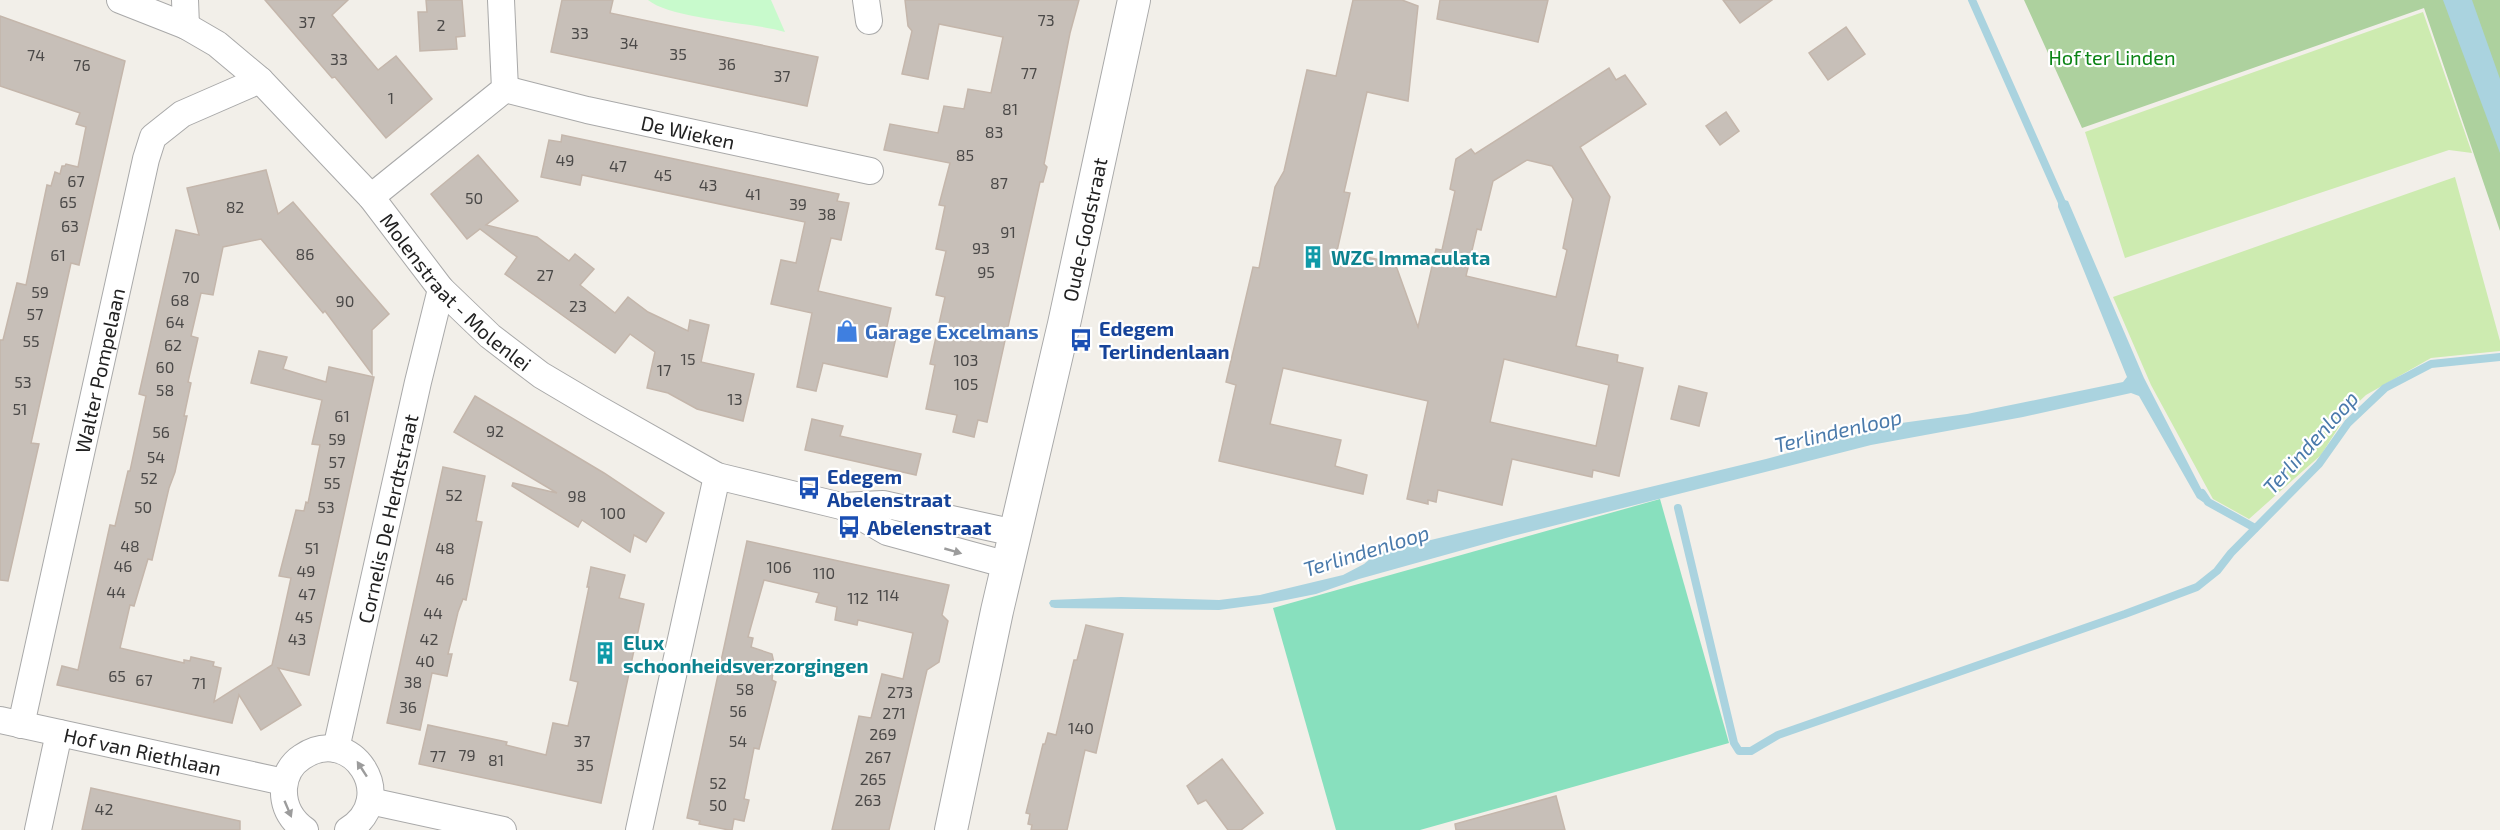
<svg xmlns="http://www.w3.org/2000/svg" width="2500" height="830" font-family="'Exo 2',sans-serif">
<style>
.grass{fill:#cdebb0}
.forest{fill:#add19e}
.park{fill:#c8facc}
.pitch{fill:#88e0be}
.water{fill:#aad3df}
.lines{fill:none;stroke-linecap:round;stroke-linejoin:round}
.stream{stroke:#aad3df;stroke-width:8}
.building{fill:#c7bfb8;stroke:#c4b6ab;stroke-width:1.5;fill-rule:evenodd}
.minor-casing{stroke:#a9a9a9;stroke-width:28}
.tertiary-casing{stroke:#a9a9a9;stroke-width:34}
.minor{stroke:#fff;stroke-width:26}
.tertiary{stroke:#fff;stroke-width:32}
.oneway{fill:#9c9c9c}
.labels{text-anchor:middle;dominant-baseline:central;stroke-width:4.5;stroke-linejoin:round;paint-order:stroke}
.number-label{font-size:16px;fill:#4b4948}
.park-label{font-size:20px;fill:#0c8416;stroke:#fff}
.street-label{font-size:20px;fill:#222;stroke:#fff}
.culture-label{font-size:20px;font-weight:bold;fill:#0d838f;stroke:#fff;text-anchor:start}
.transit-label{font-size:20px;font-weight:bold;fill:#164399;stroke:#fff;text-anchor:start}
.shop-label{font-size:20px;font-weight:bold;fill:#366cbe;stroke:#fff;text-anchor:start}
.water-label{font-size:21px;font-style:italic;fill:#4a7aab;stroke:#fff}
</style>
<rect width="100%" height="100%" fill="#f2efe9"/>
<g class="grass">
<path d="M 2423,12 L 2472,153 L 2449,150 L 2125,258 L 2085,132 Z"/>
<path d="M 2455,177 L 2500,341 L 2500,351 L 2431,358 L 2366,395 L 2349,411 L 2321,455 L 2249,519 L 2213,499 L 2151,385 L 2113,297 Z"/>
</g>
<path class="forest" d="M 2024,0 L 2500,0 L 2500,231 L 2424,8 L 2082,128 Z"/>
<path class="park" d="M 648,0 L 771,0 L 785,32 C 751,22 671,19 648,0 Z"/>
<path class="pitch" d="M 1660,499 L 1729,743 L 1420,830 L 1336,830 L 1273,608 Z"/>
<g class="water">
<path d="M 2443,0 L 2472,0 L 2500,79 L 2500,153 Z"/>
<path d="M 2061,199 L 2068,201 L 2144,378 L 2208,502 L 2203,502 L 2197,498 L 2139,396 L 2131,393 L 2023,417 L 1871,445 L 1513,536 L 1359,579 L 1316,594 L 1271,603 L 1219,610 L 1055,608 L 1051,607 L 1049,603 L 1051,600 L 1121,597 L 1219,600 L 1260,595 L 1343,575 L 1364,564 L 1377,553 L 1766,459 L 1894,424 L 1967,414 L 2123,382 L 2127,377 L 2058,207 L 2058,202 Z"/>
</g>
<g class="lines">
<g class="stream">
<path d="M 1972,0 L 2064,207"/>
<path d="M 2202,493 L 2208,502 L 2255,528"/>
<path d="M 1678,508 L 1734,743 L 1739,751 L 1751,751 L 1778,735 L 2125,614 L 2197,587 L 2217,571 L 2231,553 L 2319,464 L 2348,423 L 2385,388 L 2431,364 L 2500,357"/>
</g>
</g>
<g class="building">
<path d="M 265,0 L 348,0 L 332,15 L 378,70 L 396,56 L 432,99 L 386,138 L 335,77 L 332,78 Z"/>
<path d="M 426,0 L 462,0 L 465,36 L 456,37 L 457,49 L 420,51 L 418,12 L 427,12 Z"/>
<path d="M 562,0 L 613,0 L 610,13 L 818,57 L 807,106 L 551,52 Z"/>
<path d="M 905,0 L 1079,0 L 1070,33 L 1044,164 L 1047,167 L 1043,182 L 1040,182 L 987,422 L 978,420 L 974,437 L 953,432 L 957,415 L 926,409 L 935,365 L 930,364 L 945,297 L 936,295 L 946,251 L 936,249 L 945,206 L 939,205 L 950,163 L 884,150 L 890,124 L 938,133 L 944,106 L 964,109 L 968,89 L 991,93 L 1003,37 L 939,24 L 928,79 L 902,74 L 912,31 L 908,26 Z"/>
<path d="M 1353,0 L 1402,0 L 1418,6 L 1408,101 L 1367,92 L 1344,192 L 1350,193 L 1337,251 L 1395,263 L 1418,327 L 1436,249 L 1442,250 L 1455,191 L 1450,189 L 1456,159 L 1471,149 L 1475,154 L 1609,68 L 1616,80 L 1625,75 L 1646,104 L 1580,147 L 1610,197 L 1576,346 L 1618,355 L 1617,362 L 1643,368 L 1619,476 L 1593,470 L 1592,477 L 1512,459 L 1502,505 L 1438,490 L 1436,502 L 1428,500 L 1428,504 L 1407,499 L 1428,401 L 1283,368 L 1270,424 L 1341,440 L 1335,466 L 1367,475 L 1363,494 L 1219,461 L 1236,385 L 1226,382 L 1253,267 L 1259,268 L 1275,187 L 1284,171 L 1307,70 L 1336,76 ZM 1527,160 L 1552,166 L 1573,199 L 1563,248 L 1567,250 L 1556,297 L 1466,276 L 1477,229 L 1481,230 L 1493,181 ZM 1504,359 L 1609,385 L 1596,446 L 1490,422 Z"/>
<path d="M 1440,0 L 1548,0 L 1538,42 L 1437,19 Z"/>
<path d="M 1723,0 L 1772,0 L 1740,23 Z"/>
<path d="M 0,16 L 125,61 L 79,265 L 71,263 L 31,443 L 39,444 L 8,581 L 0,580 L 0,340 L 3,340 L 17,283 L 26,285 L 47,185 L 51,186 L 55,172 L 60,174 L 62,166 L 65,166 L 66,164 L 78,167 L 86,127 L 76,124 L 80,113 L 0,86 Z"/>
<path d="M 1846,27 L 1865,54 L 1828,80 L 1809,53 Z"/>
<path d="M 1726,112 L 1739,131 L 1720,145 L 1706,126 Z"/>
<path d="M 562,135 L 839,194 L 837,201 L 849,203 L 841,240 L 831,238 L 818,291 L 891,308 L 886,331 L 897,333 L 887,377 L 823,363 L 816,391 L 797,387 L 812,313 L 771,304 L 781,260 L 796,263 L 805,222 L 582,175 L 580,185 L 541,177 L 549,140 L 561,142 Z"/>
<path d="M 478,155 L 518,201 L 486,225 L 537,237 L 569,261 L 575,254 L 594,269 L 580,285 L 615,313 L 628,297 L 648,312 L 688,331 L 690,320 L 709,325 L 701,362 L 754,374 L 743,421 L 697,409 L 668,393 L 647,388 L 655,352 L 630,334 L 615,353 L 505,274 L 517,257 L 480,229 L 467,239 L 431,194 Z"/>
<path d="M 266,170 L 278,214 L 293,202 L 389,314 L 372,330 L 372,374 L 325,311 L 323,313 L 261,239 L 223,247 L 213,295 L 201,293 L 191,336 L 198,338 L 188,382 L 191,383 L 184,416 L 187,416 L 175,472 L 169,488 L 152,560 L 148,559 L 134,606 L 130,605 L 120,648 L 184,663 L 184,660 L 190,661 L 191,657 L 214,662 L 213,666 L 221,668 L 214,702 L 272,665 L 291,578 L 279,576 L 296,510 L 304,511 L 306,502 L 308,503 L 320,445 L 312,444 L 322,400 L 251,383 L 259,351 L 287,357 L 283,369 L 326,382 L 329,367 L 374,377 L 309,675 L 278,668 L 301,705 L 261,730 L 239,695 L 232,723 L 57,685 L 62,666 L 78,670 L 110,525 L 115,526 L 128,471 L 130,471 L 146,396 L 139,394 L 176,230 L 199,235 L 187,188 Z"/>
<path d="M 1679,386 L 1707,393 L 1699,426 L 1671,419 Z"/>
<path d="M 475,396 L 604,473 L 664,513 L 646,542 L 634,535 L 630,552 L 582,520 L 578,527 L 512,486 L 513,483 L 557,493 L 454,432 Z"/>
<path d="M 812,419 L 843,426 L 840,436 L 921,454 L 916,475 L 805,450 Z"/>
<path d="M 443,467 L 485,476 L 476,521 L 482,522 L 466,600 L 463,599 L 458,612 L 448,654 L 452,654 L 447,676 L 432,673 L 420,730 L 387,723 Z"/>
<path d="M 747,541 L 949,585 L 942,615 L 948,621 L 939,662 L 927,670 L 889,830 L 832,830 L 859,716 L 871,718 L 882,674 L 903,679 L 913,633 L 858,620 L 857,625 L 835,620 L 837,607 L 816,602 L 819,593 L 764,580 L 748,637 L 753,638 L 751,647 L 772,654 L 774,663 L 772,680 L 776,682 L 759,749 L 754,748 L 744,799 L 749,800 L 744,821 L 734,819 L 732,830 L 729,830 L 699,824 L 700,821 L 687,818 Z"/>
<path d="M 591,567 L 625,575 L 619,598 L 644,604 L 601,803 L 419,764 L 428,725 L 507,742 L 506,745 L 546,755 L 553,723 L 568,726 L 578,682 L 570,680 L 589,587 L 587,587 Z"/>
<path d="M 1086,625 L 1123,634 L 1096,753 L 1085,750 L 1067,830 L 1031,830 L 1032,825 L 1028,824 L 1030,814 L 1026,813 L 1043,744 L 1045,744 L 1048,733 L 1056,735 L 1074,660 L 1077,660 Z"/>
<path d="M 1222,759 L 1263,813 L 1241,830 L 1228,830 L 1206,800 L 1198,804 L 1187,786 Z"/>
<path d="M 91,788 L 240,821 L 240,830 L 82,830 Z"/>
<path d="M 1556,796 L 1565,830 L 1456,830 L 1455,824 Z"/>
</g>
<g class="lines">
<g class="minor-casing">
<g id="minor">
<path id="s1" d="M 120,0 L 186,26 L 217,44 L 260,80 L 371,197 L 441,289 L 490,336 L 541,375 L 595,407 L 717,476 L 841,506 L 883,504 L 1015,533"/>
<path d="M 185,0 L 186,26"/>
<path d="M 866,0 L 869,21"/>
<path id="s2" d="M 505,89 L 587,110 L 870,171"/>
<path d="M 371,197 L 505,89 L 501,0"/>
<path d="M 842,506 L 887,532 L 1008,565"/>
<path id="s3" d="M 0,720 L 284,782"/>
<path id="s4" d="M 21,725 L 146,159 L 153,137 L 182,114 L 260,80"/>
<path id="s5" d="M 336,749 L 418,382 L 441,289"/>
<path d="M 370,801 L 503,830"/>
<path d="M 38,830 L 59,733"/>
<path d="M 305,830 C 291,820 283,806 284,788 C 285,776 291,764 302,757 C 352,723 400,798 348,830"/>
<path d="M 639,830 L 717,476"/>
</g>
</g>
<g class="tertiary-casing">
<g id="tertiary">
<path id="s6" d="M 951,830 L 997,611 L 1064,324 L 1134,0"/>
</g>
</g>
<use href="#minor" class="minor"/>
<use href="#tertiary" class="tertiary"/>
</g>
<defs><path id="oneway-solid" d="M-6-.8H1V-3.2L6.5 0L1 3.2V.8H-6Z" transform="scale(1.5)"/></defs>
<g class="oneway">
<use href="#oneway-solid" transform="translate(953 551) rotate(16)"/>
<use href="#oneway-solid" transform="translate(362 769) rotate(-123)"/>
<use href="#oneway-solid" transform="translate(288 809) rotate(67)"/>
</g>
<defs>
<g id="building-bare" transform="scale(1.8)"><path d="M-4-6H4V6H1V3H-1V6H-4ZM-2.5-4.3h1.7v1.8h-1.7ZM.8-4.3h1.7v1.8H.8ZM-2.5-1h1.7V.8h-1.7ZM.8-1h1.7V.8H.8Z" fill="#0f9aa8" stroke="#fff" stroke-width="2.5" paint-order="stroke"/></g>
<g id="shop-bare" transform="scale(1.8)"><path d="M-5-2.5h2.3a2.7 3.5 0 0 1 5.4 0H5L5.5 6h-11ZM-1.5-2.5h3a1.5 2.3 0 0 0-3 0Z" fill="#3f7fe0" stroke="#fff" stroke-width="2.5" paint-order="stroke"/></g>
<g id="bus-bare" transform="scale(1.8)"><path d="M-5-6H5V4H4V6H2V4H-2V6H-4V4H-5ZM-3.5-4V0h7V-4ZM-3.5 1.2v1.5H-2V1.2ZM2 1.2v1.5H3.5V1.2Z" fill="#1a4fb4" stroke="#fff" stroke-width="2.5" paint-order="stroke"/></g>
</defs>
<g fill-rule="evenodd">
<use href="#building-bare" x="1313" y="257"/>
<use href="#shop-bare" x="847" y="331"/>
<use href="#bus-bare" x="1081" y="340"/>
<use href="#bus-bare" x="809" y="488"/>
<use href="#bus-bare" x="849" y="527"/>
<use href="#building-bare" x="605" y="653"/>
</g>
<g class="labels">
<g class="number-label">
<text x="1046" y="19">73</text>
<text x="307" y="21">37</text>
<text x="441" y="24">2</text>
<text x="580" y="32">33</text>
<text x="629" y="42">34</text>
<text x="678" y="53">35</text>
<text x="36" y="54">74</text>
<text x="339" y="58">33</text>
<text x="727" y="63">36</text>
<text x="82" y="64">76</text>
<text x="1029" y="72">77</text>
<text x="782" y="75">37</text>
<text x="391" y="97">1</text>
<text x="1010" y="108">81</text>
<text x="994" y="131">83</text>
<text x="965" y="154">85</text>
<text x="565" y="159">49</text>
<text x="618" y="165">47</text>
<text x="663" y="174">45</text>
<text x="76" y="180">67</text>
<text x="999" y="182">87</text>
<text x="708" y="184">43</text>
<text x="753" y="193">41</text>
<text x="474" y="197">50</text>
<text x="68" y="201">65</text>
<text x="798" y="203">39</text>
<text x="235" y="206">82</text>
<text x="827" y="213">38</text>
<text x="70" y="225">63</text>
<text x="1008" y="231">91</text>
<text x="981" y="247">93</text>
<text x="305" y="253">86</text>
<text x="58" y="254">61</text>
<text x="986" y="271">95</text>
<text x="545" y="274">27</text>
<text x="191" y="276">70</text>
<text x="40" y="291">59</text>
<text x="180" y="299">68</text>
<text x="345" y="300">90</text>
<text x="578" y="305">23</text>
<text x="35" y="313">57</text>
<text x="175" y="321">64</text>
<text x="31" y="340">55</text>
<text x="173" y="344">62</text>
<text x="688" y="358">15</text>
<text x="966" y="359">103</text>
<text x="165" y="366">60</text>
<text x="664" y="369">17</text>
<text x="23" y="381">53</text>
<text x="966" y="383">105</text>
<text x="165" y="389">58</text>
<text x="735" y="398">13</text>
<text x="20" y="408">51</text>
<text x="342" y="415">61</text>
<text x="495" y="430">92</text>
<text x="161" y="431">56</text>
<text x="337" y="438">59</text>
<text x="156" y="456">54</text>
<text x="337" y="461">57</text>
<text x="149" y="477">52</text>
<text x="332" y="482">55</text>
<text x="454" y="494">52</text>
<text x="577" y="495">98</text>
<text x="143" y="506">50</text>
<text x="326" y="506">53</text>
<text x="613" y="512">100</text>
<text x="130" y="545">48</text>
<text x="312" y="547">51</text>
<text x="445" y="547">48</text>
<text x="123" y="565">46</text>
<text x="779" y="566">106</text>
<text x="306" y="570">49</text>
<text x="824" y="572">110</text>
<text x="445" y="578">46</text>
<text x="116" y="591">44</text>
<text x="307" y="593">47</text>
<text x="888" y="594">114</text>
<text x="858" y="597">112</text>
<text x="433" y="612">44</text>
<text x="304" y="616">45</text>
<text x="297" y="638">43</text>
<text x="429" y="638">42</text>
<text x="425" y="660">40</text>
<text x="117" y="675">65</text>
<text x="144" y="679">67</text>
<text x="413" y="681">38</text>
<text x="199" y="682">71</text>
<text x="745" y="688">58</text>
<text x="900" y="691">273</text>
<text x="408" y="706">36</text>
<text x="738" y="710">56</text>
<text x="894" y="712">271</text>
<text x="1081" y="727">140</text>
<text x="883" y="733">269</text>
<text x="582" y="740">37</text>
<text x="738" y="740">54</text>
<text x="467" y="754">79</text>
<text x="438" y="755">77</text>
<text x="878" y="756">267</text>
<text x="496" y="759">81</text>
<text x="585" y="764">35</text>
<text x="873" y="778">265</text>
<text x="718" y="782">52</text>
<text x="868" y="799">263</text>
<text x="718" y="804">50</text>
<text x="104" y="808">42</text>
</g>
<g class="park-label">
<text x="2112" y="57">Hof ter Linden</text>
</g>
<g class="street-label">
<text stroke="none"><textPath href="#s2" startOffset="188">De Wieken</textPath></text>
<text stroke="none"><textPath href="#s6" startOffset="615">Oude-Godstraat</textPath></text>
<text stroke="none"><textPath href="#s1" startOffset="452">Molenstraat - Molenlei</textPath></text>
<text stroke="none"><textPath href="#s4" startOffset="363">Walter Pompelaan</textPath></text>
<text stroke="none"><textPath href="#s5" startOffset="236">Cornelis De Herdtstraat</textPath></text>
<text stroke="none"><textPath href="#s3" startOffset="146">Hof van Riethlaan</textPath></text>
</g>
<g class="culture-label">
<text x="1331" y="257">WZC Immaculata</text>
<text x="623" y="642">Elux<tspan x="623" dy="23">schoonheidsverzorgingen</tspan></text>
</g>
<g class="transit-label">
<text x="1099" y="328">Edegem<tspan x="1099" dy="23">Terlindenlaan</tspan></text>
<text x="827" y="476">Edegem<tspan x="827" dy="23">Abelenstraat</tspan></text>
<text x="867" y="527">Abelenstraat</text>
</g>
<g class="shop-label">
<text x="865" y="331">Garage Excelmans</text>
</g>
<g class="water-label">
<text transform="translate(1838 430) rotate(-13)">Terlindenloop</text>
<text transform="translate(2310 442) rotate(-48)">Terlindenloop</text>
<text transform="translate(1366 550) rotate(-17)">Terlindenloop</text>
</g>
</g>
</svg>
